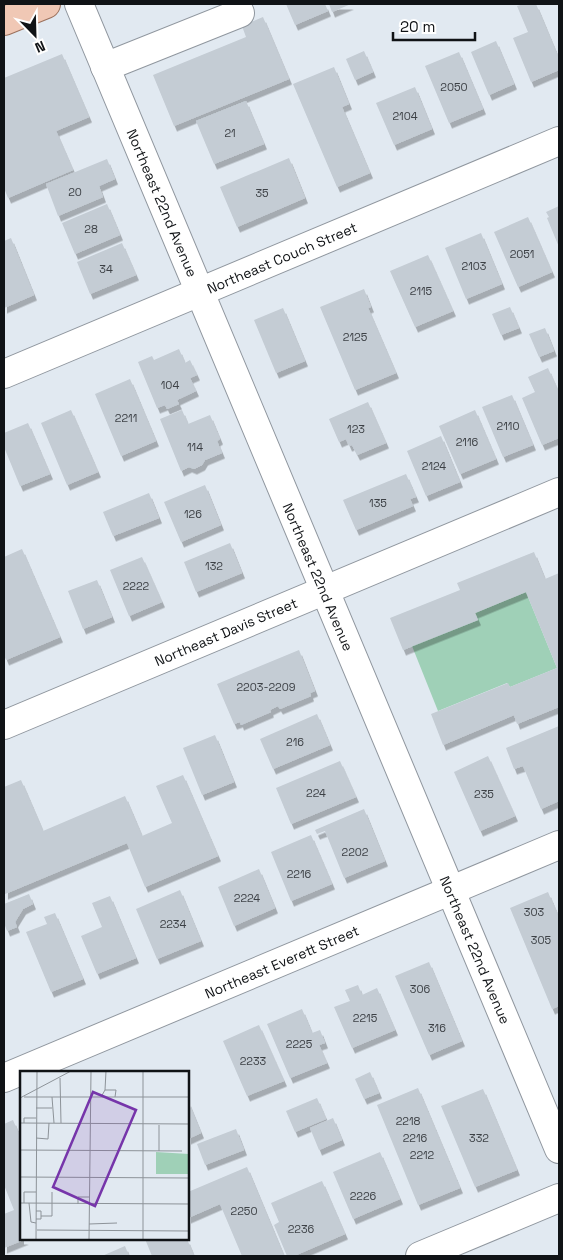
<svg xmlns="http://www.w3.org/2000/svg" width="563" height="1260" font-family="'Space Grotesk',sans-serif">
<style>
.green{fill:#9fd0b7}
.building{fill:#c4ccd4;filter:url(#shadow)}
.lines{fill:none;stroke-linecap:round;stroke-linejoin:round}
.minor-casing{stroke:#90979f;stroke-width:30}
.major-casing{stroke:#9b715d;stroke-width:30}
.minor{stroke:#fff;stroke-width:28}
.major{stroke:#f0c8b5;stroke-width:28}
.labels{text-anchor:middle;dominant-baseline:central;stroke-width:4;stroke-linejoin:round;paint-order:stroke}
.number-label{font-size:11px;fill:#3d4146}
.street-label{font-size:14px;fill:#101316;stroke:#fff}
.inset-road{fill:none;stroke:#8d9399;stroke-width:1}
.view{fill:#7635aa;fill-opacity:0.15;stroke:#7635aa;stroke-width:2.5}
.inset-edge{fill:none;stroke:#101316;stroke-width:2.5}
</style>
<defs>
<filter id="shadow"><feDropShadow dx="3" dy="5.5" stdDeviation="0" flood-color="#0004"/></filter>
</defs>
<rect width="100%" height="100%" fill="#e1e9f1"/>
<path class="green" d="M 526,592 L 557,668 L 510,687 L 507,683 L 438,711 L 412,646 L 478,620 L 475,613 Z"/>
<g class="building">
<path d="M 286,4 L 325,4 L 328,11 L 295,25 Z"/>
<path d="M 329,4 L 351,4 L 332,12 Z"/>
<path d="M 524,4 L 536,4 L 559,59 L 559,70 L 531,82 L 513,38 L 528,32 L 517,6 Z"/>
<path d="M 263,17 L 289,79 L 174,126 L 153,75 L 246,37 L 242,26 Z"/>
<path d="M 496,41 L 514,84 L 489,95 L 471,52 Z"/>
<path d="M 364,51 L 373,72 L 355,80 L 346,59 Z"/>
<path d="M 459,52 L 483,109 L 449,123 L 425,66 Z"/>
<path d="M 62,54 L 89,117 L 56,131 L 73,170 L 8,198 L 4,188 L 4,78 Z"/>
<path d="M 334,67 L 349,104 L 342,107 L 370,173 L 337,187 L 293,84 Z"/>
<path d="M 415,87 L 432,129 L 394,145 L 376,103 Z"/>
<path d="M 246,101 L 264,144 L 214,164 L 196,121 Z"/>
<path d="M 289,158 L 305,198 L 237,227 L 220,187 Z"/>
<path d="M 107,159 L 115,179 L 99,186 L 103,197 L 58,216 L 46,184 Z"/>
<path d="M 107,204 L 120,235 L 75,254 L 62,223 Z"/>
<path d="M 559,206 L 559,247 L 547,218 L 549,217 L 546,212 Z"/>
<path d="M 528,217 L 552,272 L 518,287 L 494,232 Z"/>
<path d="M 481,233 L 502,284 L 466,299 L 445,248 Z"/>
<path d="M 11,238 L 34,295 L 4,308 L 4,241 Z"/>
<path d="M 122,243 L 136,275 L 90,294 L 77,262 Z"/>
<path d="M 428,255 L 453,311 L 415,327 L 390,271 Z"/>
<path d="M 364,289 L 371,307 L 368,308 L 396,373 L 355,390 L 320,307 Z"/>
<path d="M 510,307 L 519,328 L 501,335 L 492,314 Z"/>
<path d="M 283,308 L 305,361 L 276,373 L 254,320 Z"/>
<path d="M 545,328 L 554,351 L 539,357 L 529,334 Z"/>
<path d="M 179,349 L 185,363 L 190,360 L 197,375 L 190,378 L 196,391 L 177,400 L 179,404 L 167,409 L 165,405 L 157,408 L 138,362 L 152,356 L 154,360 Z"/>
<path d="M 548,368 L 559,393 L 559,438 L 542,445 L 522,398 L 535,392 L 528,377 Z"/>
<path d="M 130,379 L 156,441 L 121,456 L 95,394 Z"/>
<path d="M 512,395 L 533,445 L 503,457 L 482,407 Z"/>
<path d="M 368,402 L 386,443 L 357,455 L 352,445 L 349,446 L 346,439 L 339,442 L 329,419 Z"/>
<path d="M 71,410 L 98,472 L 67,485 L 41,423 Z"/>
<path d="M 182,410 L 188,424 L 210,415 L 220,439 L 217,441 L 222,453 L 205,460 L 202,465 L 194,469 L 189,467 L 181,471 L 160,419 Z"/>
<path d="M 475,410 L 496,459 L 460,474 L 439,426 Z"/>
<path d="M 28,423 L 50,474 L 20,486 L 4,447 L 4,433 Z"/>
<path d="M 441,436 L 460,482 L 426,496 L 407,451 Z"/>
<path d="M 406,474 L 416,497 L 410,499 L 413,506 L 356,530 L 343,500 Z"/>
<path d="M 205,485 L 221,525 L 181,542 L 164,502 Z"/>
<path d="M 149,493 L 159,518 L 113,536 L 103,512 Z"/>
<path d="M 230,543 L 242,573 L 196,592 L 184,562 Z"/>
<path d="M 22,549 L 60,637 L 6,660 L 4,655 L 4,557 Z"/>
<path d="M 534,552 L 545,579 L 559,573 L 559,707 L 517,724 L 514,715 L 443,745 L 431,714 L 508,683 L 510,687 L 557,668 L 526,592 L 475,613 L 478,620 L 403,650 L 390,618 L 460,590 L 457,583 Z"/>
<path d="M 142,557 L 162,602 L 129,616 L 110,570 Z"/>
<path d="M 97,580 L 112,617 L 83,629 L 68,591 Z"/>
<path d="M 299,650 L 315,691 L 310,693 L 311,696 L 280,709 L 278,706 L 270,710 L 271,712 L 241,725 L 240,722 L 234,724 L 217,684 Z"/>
<path d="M 317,714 L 330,745 L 273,769 L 260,739 Z"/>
<path d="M 559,726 L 559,801 L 541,809 L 523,766 L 514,769 L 506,748 Z"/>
<path d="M 215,735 L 234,782 L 202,795 L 183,748 Z"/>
<path d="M 488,756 L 515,816 L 480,831 L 454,772 Z"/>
<path d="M 340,761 L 356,797 L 291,824 L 276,788 Z"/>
<path d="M 183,775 L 218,856 L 145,887 L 127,843 L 5,894 L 4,787 L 21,780 L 43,831 L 125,796 L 142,836 L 172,823 L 156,786 Z"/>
<path d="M 364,809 L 385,861 L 344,878 L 325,831 L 317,834 L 315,830 Z"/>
<path d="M 311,835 L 332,884 L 291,901 L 271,852 Z"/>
<path d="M 259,869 L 275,908 L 234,926 L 218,887 Z"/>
<path d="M 180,890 L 201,941 L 157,959 L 136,909 Z"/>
<path d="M 548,892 L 559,918 L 559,1006 L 552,1009 L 510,908 Z"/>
<path d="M 29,894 L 33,904 L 23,909 L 15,922 L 17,927 L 7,931 L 4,923 L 4,904 Z"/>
<path d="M 110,896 L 136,958 L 97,974 L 81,936 L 102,927 L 92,903 Z"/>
<path d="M 55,913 L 83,979 L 51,992 L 26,932 L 47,924 L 44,917 Z"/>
<path d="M 429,962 L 462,1041 L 429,1055 L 395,976 Z"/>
<path d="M 358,985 L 362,995 L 377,988 L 395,1030 L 352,1048 L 334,1007 L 350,1001 L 345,990 Z"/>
<path d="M 302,1009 L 312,1033 L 320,1030 L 325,1043 L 319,1045 L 327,1063 L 290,1078 L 267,1024 Z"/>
<path d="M 259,1025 L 284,1081 L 247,1096 L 223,1041 Z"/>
<path d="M 370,1072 L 379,1093 L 364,1099 L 355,1079 Z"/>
<path d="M 418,1088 L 460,1188 L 418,1205 L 377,1105 Z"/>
<path d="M 483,1089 L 517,1170 L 475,1187 L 441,1106 Z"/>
<path d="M 317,1098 L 326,1119 L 295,1132 L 286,1111 Z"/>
<path d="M 188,1101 L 201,1133 L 188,1139 Z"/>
<path d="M 333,1118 L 342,1140 L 319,1150 L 310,1128 Z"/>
<path d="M 13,1120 L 21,1139 L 21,1239 L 26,1239 L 4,1248 L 4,1214 L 14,1210 L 4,1185 L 4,1124 Z"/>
<path d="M 236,1129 L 244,1150 L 205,1165 L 197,1144 Z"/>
<path d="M 380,1152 L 400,1199 L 353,1219 L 333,1172 Z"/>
<path d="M 247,1167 L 284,1256 L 242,1256 L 220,1204 L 188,1218 L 188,1192 Z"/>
<path d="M 322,1181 L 345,1234 L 294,1256 L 287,1256 L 274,1225 L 279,1222 L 271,1203 Z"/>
<path d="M 145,1239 L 187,1239 L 194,1256 L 152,1256 Z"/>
<path d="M 125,1246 L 129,1256 L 102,1256 Z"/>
</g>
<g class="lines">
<g class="minor-casing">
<g id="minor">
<path d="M 79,4 L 559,1149"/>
<path d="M 105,67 L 240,13 L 236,4"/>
<path d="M 4,374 L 559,141"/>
<path d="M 4,725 L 559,492"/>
<path d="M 4,1078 L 559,845"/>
<path d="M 420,1256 L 559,1198"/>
</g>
</g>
<g class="major-casing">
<path id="major" d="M 4,21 L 46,4"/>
</g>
<use href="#minor" class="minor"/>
<use href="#major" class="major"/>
</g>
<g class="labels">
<g class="number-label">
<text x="454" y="87">2050</text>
<text x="405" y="116">2104</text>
<text x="230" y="133">21</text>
<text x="75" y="192">20</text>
<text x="262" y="193">35</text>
<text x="91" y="229">28</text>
<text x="522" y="254">2051</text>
<text x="474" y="266">2103</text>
<text x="106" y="269">34</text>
<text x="421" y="291">2115</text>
<text x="355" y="337">2125</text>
<text x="170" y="385">104</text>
<text x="126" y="418">2211</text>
<text x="508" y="426">2110</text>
<text x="356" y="429">123</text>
<text x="467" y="442">2116</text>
<text x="195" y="447">114</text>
<text x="434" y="466">2124</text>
<text x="378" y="503">135</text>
<text x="193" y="514">126</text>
<text x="214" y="566">132</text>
<text x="136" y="586">2222</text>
<text x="266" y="687">2203-2209</text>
<text x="295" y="742">216</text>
<text x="316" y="793">224</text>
<text x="484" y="794">235</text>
<text x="355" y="852">2202</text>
<text x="299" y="874">2216</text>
<text x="247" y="898">2224</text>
<text x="534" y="912">303</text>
<text x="173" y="924">2234</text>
<text x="541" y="940">305</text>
<text x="420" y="989">306</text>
<text x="365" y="1018">2215</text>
<text x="437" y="1028">316</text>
<text x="299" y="1044">2225</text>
<text x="253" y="1061">2233</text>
<text x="408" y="1121">2218</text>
<text x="415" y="1138">2216</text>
<text x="479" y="1138">332</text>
<text x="422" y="1155">2212</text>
<text x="363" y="1196">2226</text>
<text x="244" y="1211">2250</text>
<text x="301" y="1229">2236</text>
</g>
<g class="street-label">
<text transform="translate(162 203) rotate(67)">Northeast 22nd Avenue</text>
<text transform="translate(282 258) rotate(-23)">Northeast Couch Street</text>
<text transform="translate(318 577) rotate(67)">Northeast 22nd Avenue</text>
<text transform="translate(226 632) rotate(-23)">Northeast Davis Street</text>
<text transform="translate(475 950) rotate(67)">Northeast 22nd Avenue</text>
<text transform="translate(282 962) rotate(-23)">Northeast Everett Street</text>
</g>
</g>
<g transform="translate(20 1071)">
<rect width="169" height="169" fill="#e1e9f1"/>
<path d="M 136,81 L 169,83 L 169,103 L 136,103 Z" fill="#9fd0b7"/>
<path class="inset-road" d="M 40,7 L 41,52M 85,19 L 96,19 L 95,26M 4,26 L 169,26M 32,26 L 34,52M 81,26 L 85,19 L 86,0M 0,27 L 51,0M 16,37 L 32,37M 0,52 L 169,53M 4,52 L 4,47 L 16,47M 139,54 L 139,80M 16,67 L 28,68 L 29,52M 0,79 L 162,80M 0,106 L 169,107M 0,132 L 169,133M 4,132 L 4,121 L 16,121M 9,132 L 11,151 L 16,152M 58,133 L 58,126 L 70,126M 21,145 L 32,145 L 32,121M 16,148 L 21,148 L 21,140 L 16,140M 69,153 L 97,152M 17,159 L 169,160M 16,169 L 17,0M 69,169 L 71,0M 123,169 L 123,0"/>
<path class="view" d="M 73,21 L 116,39 L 75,135 L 33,116 Z"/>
<rect width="169" height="169" class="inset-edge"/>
</g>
<rect width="563" height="1260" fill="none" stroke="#101316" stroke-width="10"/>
<g transform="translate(35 35) rotate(157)" stroke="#ffffff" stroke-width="4" paint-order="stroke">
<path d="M0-4L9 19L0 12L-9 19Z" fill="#101316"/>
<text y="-8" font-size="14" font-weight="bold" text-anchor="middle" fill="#101316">N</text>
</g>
<path d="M393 32v8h82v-8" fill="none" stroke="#101316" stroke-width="2.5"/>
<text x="400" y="32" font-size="15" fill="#101316" stroke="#ffffff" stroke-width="4" paint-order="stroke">20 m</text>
</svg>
